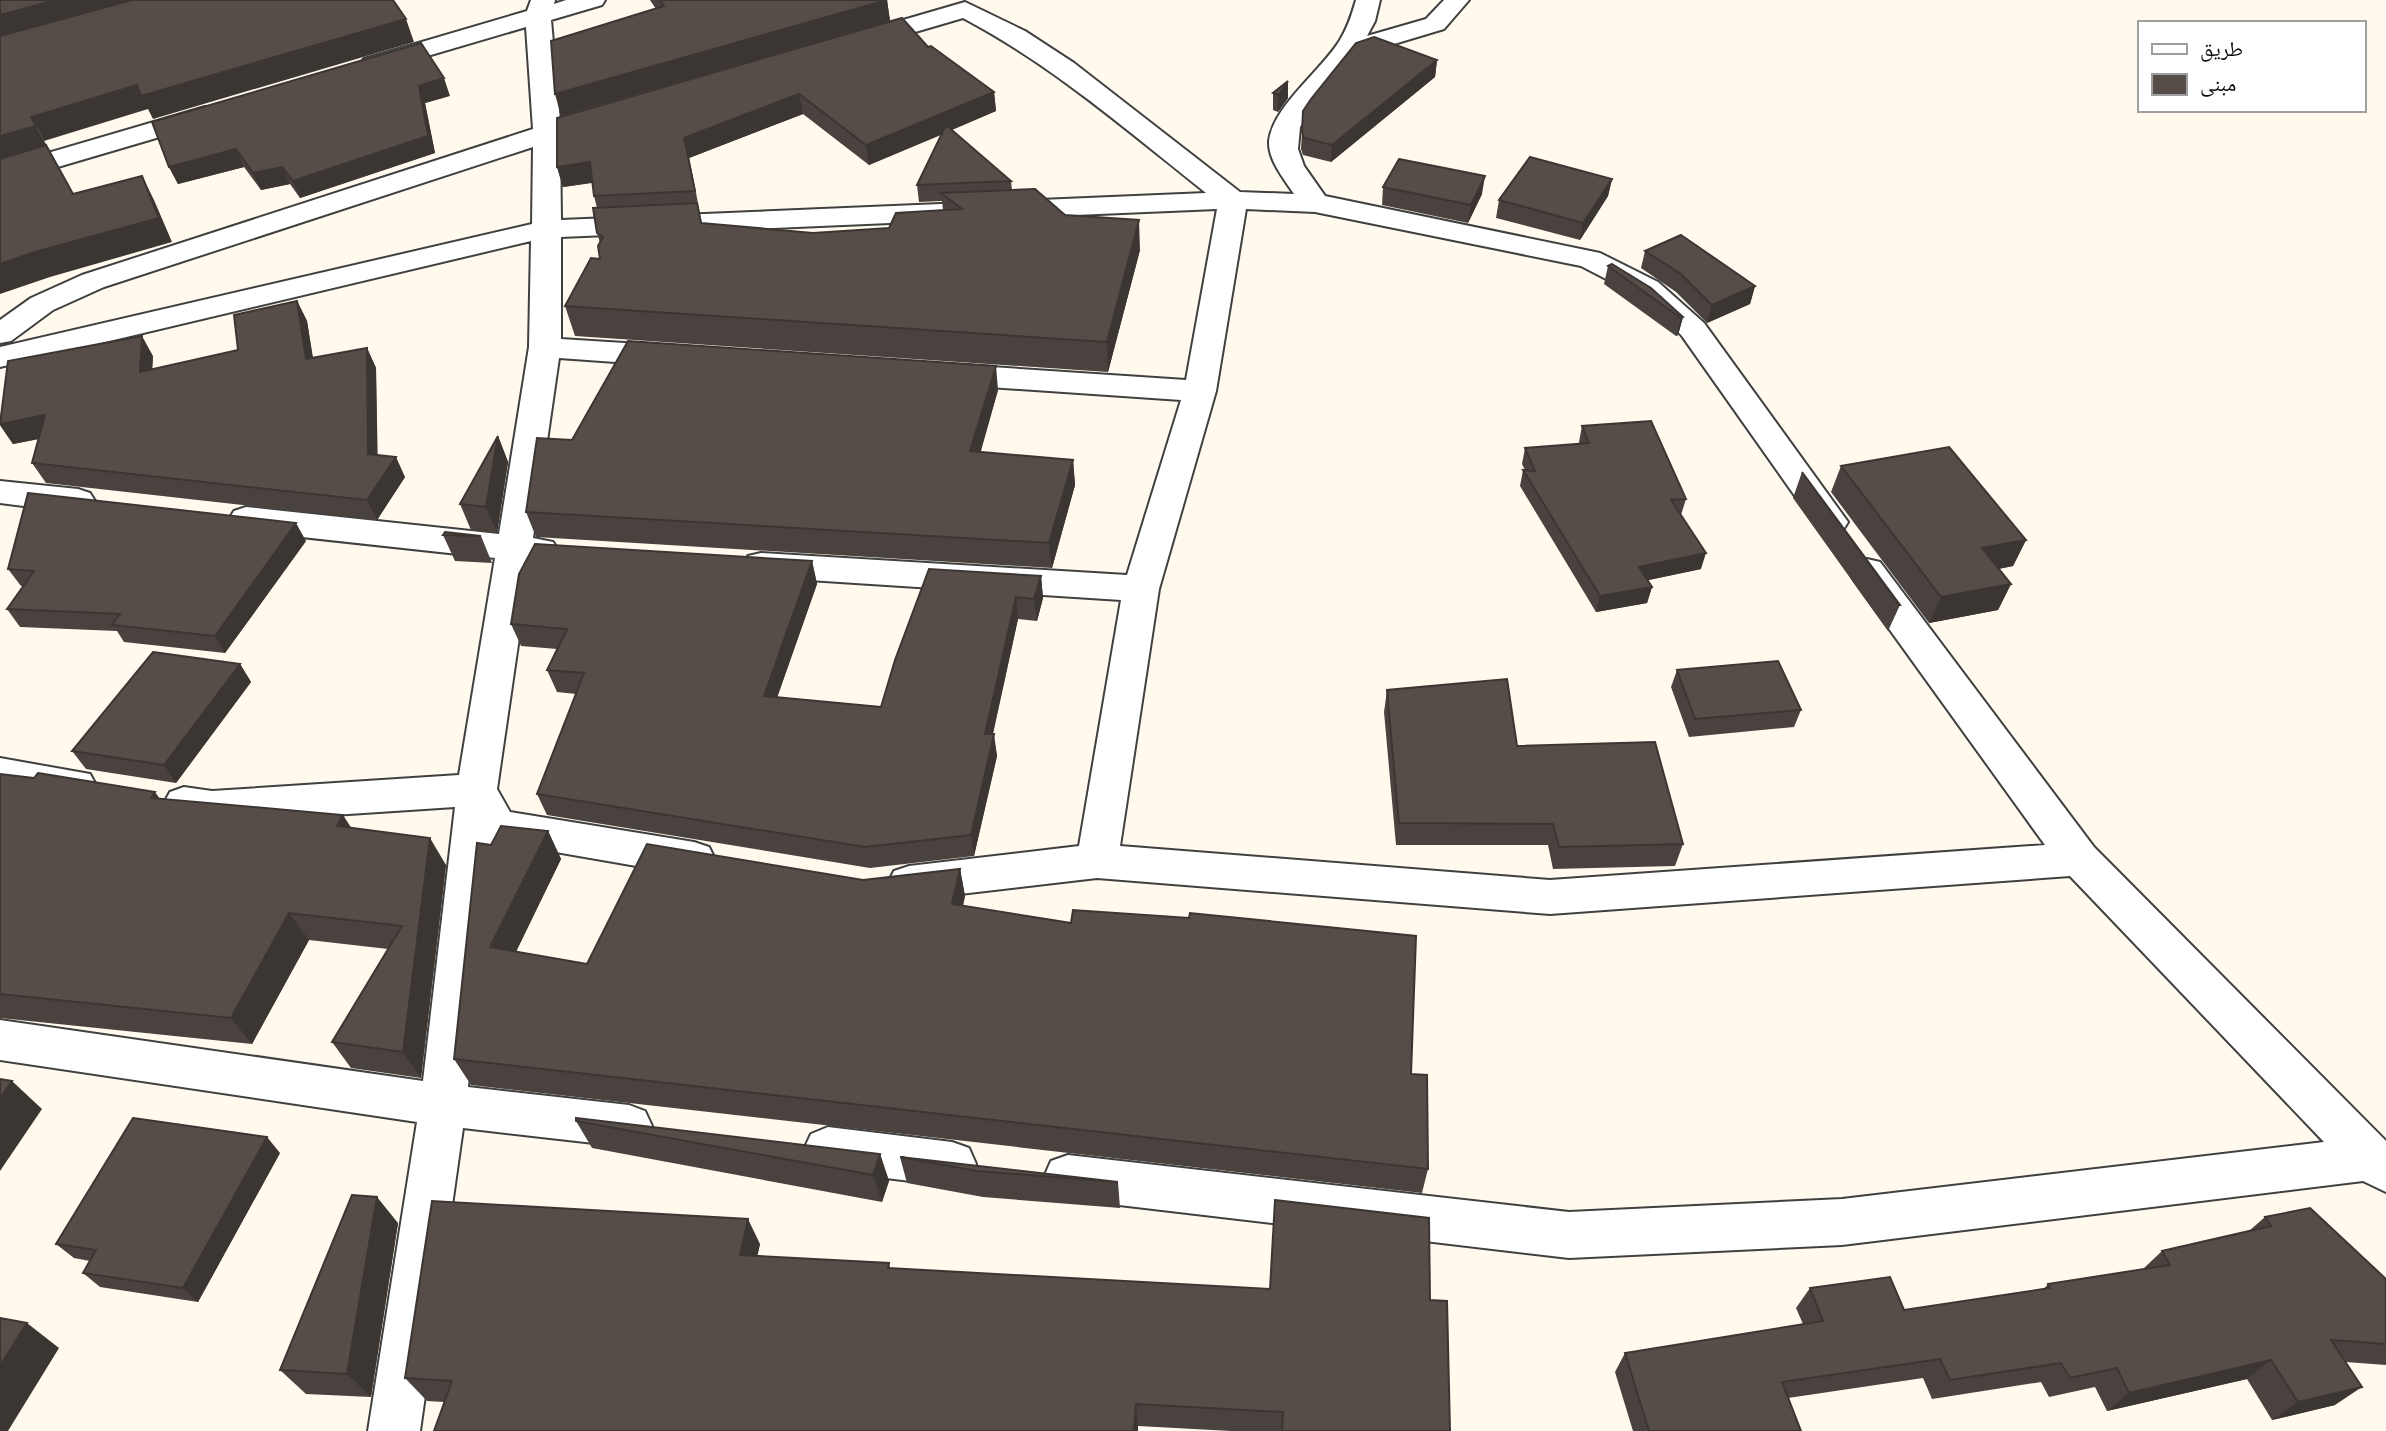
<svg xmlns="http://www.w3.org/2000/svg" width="2386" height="1431" font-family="'Libre Baskerville','Noto Naskh Arabic',serif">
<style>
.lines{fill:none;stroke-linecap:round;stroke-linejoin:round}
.minor-casing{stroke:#404040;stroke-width:4}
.minor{fill:#fff;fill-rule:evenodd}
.wall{fill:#4a423f;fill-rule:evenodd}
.shaded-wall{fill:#3c3633}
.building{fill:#564d49;stroke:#3c3633;stroke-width:2}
</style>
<rect width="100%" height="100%" fill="#fffaed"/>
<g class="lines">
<g class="minor-casing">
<g id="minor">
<path d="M 531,0 L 555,0 L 554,4 L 566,0 L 605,0 L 602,5 L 551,20 L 560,121 L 608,106 L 617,108 L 621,114 L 617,120 L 560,138 L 561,220 L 1206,193 C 1127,130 1052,65 963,18 L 857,49 L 848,46 L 844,41 L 848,36 L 965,2 L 1025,31 L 1074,63 L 1240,192 L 1294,194 C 1284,179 1268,160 1269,141 C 1273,106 1322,70 1340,40 C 1348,27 1352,14 1356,0 L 1380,0 L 1375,21 L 1367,36 L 1426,19 L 1444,0 L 1469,0 L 1444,29 L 1354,56 L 1308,114 L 1300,127 L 1298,149 L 1304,166 L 1325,196 L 1600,253 L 1658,282 L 1704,323 L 1848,522 L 1843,530 L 1831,534 L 1819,530 L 1682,336 L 1668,321 L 1637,295 L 1581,266 L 1315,212 L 1246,209 L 1216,391 L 1159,589 L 1120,846 L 1550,880 L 2045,845 L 1854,580 L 1849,571 L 1854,562 L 1867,559 L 1880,562 L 2094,847 L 2386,1141 L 2386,1192 L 2363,1181 L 1842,1245 L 1569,1258 L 1068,1199 L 1051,1193 L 1044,1177 L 1051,1161 L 1068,1155 L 1569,1212 L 1842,1199 L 2324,1142 L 2070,876 L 1550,914 L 1097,878 L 909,900 L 894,895 L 888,883 L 894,871 L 909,866 L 1079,846 L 1121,600 L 761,577 L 748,574 L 743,565 L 748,556 L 761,553 L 1127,575 L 1181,400 L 945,384 L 934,381 L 929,374 L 934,367 L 945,364 L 1186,380 L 1217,209 L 561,237 L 561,339 L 672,346 L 683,349 L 688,356 L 683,363 L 672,366 L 559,358 L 533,538 L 553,542 L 559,551 L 553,560 L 541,563 L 530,562 L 497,789 L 510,812 L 694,842 L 709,847 L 715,859 L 709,871 L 694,876 L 492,841 L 468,1087 L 629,1105 L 645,1111 L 652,1126 L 645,1141 L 629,1147 L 463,1128 L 420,1431 L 368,1431 L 417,1122 L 0,1060 L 0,1020 L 423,1081 L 455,807 L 212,823 L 170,814 L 164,803 L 170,792 L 184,787 L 212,791 L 459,775 L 495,558 L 246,531 L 234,527 L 229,519 L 234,511 L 246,507 L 499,534 L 529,347 L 531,241 L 0,367 L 0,347 L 532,224 L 533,147 L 104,287 L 53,310 L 11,341 L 0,343 L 0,320 L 31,298 L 82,275 L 533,129 L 526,27 L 373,72 L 364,69 L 360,64 L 364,59 L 527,11 Z"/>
<path d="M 205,107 L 214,109 L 218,115 L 214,121 L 0,184 L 0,167 Z"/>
<path d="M 0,481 L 78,489 L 90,493 L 95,501 L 90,509 L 78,513 L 0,503 Z"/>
<path d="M 0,758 L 90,774 L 96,785 L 90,796 L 76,801 L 0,788 Z"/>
<path d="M 828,1127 L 952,1142 L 969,1148 L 976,1164 L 969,1180 L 952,1186 L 828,1171 L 811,1164 L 804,1149 L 811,1134 Z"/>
</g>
</g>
<use href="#minor" class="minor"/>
</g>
<g class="wall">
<path d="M 650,0 L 887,0 L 890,21 L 561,116 L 656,9 Z"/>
<path d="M 928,47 L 994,92 L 996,111 L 952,130 L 1011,181 L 1012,190 L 1140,250 L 1108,372 L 575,336 L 565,306 L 600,259 L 600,243 L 597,233 L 597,208 L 594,196 L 592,183 L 563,187 L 557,167 ZM 803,114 L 869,165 L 941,135 L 917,185 L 919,202 L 942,201 L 943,210 L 889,228 L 813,233 L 702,224 L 689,158 Z"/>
<path d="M 1437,60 L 1435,77 L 1331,162 L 1303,155 L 1301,149 L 1302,132 Z"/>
<path d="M 1273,93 L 1288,98 L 1278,112 L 1273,110 Z"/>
<path d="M 450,96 L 425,103 L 435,153 L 300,198 L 290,184 L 261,190 L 244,167 L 178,184 L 169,167 Z"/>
<path d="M 1612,179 L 1608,196 L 1580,240 L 1496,218 L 1499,200 Z"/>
<path d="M 1383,187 L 1482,194 L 1468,223 L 1382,205 Z"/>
<path d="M 1645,251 L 1755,286 L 1750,304 L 1707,323 L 1676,292 L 1641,268 Z"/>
<path d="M 1608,266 L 1683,317 L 1678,335 L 1676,336 L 1604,284 Z"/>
<path d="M 297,301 L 307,321 L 313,358 L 367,348 L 376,368 L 377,455 L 405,477 L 377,520 L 46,483 L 32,463 L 39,439 L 13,444 L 0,425 L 0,417 L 153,356 L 152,369 L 238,350 Z"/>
<path d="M 998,390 L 980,452 L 1073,460 L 1075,485 L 1052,568 L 536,537 L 526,512 L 572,440 Z"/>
<path d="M 1582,426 L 1686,499 L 1681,515 L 1701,569 L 1648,580 L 1652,587 L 1647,603 L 1596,612 L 1520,486 L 1523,470 L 1525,470 L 1522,464 L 1525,448 L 1580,444 L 1579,442 Z"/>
<path d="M 498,436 L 508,462 L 497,533 L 471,530 L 460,504 Z"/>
<path d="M 1841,466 L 2026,540 L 2013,566 L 1999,569 L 2011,584 L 1998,610 L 1929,623 L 1831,492 Z"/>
<path d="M 1802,472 L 1900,605 L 1888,631 L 1793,498 Z"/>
<path d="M 443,535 L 481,536 L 492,563 L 455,561 Z"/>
<path d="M 306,541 L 225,653 L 124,642 L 117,631 L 20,627 L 7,609 L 23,586 L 21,586 L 8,569 Z"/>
<path d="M 812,561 L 817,584 L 777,697 L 881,707 L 1041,576 L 1043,598 L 1037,621 L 1018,619 L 993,734 L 997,756 L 974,856 L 870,868 L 547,815 L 537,794 L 576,694 L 557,692 L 547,670 L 557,649 L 521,646 L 511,624 Z"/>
<path d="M 240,664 L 251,682 L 176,783 L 86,769 L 72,751 Z"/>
<path d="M 1677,670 L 1801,710 L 1794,727 L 1689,737 L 1671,687 Z"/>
<path d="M 1387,690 L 1683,844 L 1675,866 L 1553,869 L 1548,845 L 1396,845 L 1384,712 Z"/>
<path d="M 0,774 L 351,828 L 446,865 L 421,1078 L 351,1068 L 332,1042 L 388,949 L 309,940 L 252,1044 L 0,1018 Z"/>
<path d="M 548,831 L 561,859 L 516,952 L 587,964 L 863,880 L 960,869 L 965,896 L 963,906 L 1411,1074 L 1428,1169 L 1422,1193 L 471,1085 L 454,1059 L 491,845 Z"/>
<path d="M 576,1121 L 880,1154 L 889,1181 L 882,1202 L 592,1148 Z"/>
<path d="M 280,1153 L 198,1302 L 100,1287 L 83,1273 L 90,1261 L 74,1258 L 56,1244 Z"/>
<path d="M 900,1157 L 1118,1182 L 1120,1208 L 983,1197 L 907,1183 Z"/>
<path d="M 1275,1200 L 1430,1300 L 1450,1431 L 1231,1431 L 1138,1426 L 1138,1431 L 434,1431 L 444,1402 L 427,1401 L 405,1378 L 760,1244 L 757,1256 L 889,1263 L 890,1268 L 1270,1289 Z"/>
<path d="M 2265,1217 L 2386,1279 L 2386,1365 L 2346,1362 L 2335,1405 L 2272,1420 L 2247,1379 L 2107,1411 L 2095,1387 L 2049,1397 L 2041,1382 L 1932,1399 L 1923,1378 L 1788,1398 L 1801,1431 L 1633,1431 L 1615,1372 L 1625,1353 L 1803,1324 L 1796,1308 L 1810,1288 L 1904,1310 L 2043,1290 L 2048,1284 L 2143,1269 L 2162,1251 L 2249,1231 Z"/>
<path d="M 398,1223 L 371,1397 L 306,1394 L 280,1370 Z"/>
</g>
<g class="shaded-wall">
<path d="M 56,0 L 151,0 L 0,42 L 0,15 Z"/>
<path d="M 887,0 L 890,21 L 561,116 L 555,94 Z"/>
<path d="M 406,19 L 414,42 L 153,119 L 148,109 L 44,141 L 31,117 L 137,85 Z"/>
<path d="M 1437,60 L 1435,77 L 1331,162 L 1332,145 Z"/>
<path d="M 444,78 L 450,96 L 425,103 L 435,153 L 300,198 L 293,181 L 419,86 Z"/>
<path d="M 1288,81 L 1288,98 L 1278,112 L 1279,95 Z"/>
<path d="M 994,92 L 996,111 L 869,165 L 866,145 Z"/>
<path d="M 799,94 L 803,114 L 689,158 L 700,212 L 684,138 Z"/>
<path d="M 36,126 L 87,219 L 0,164 L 0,136 Z"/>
<path d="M 236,149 L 244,167 L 178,184 L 169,167 Z"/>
<path d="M 590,162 L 596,182 L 563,187 L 557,167 Z"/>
<path d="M 282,167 L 290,184 L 261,190 L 253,173 Z"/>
<path d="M 142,176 L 154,200 L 172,242 L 50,277 L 0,294 L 0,264 Z"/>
<path d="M 1485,176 L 1482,194 L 1468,223 L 1471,205 Z"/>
<path d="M 1612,179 L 1608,196 L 1580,240 L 1583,223 Z"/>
<path d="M 1139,220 L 1140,250 L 1108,372 L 1107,342 Z"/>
<path d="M 1755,286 L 1750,304 L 1707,323 L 1712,305 Z"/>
<path d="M 297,301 L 307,321 L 316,379 L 306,359 Z"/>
<path d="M 1683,317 L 1678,335 L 1676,336 L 1681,318 Z"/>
<path d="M 142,336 L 153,356 L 151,392 L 140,372 Z"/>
<path d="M 367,348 L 376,368 L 378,474 L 368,454 Z"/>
<path d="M 996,366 L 998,390 L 974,476 L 970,451 Z"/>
<path d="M 45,415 L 58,435 L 13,444 L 0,425 L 0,424 Z"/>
<path d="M 498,436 L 508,462 L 497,533 L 486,507 Z"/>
<path d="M 396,457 L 405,477 L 377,520 L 367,500 Z"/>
<path d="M 1073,460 L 1075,485 L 1052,568 L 1049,543 Z"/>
<path d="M 296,523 L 306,541 L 225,653 L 215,636 Z"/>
<path d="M 2026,540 L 2013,566 L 1969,574 L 1982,548 Z"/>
<path d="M 1706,553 L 1701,569 L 1635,583 L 1639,567 Z"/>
<path d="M 812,561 L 817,584 L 770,718 L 764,696 Z"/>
<path d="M 1041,576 L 1043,598 L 1037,621 L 1034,599 Z"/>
<path d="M 2011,584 L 1998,610 L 1929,623 L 1941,597 Z"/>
<path d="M 1652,587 L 1647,603 L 1596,612 L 1600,596 Z"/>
<path d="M 1016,597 L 1018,619 L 988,755 L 985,734 Z"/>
<path d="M 240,664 L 251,682 L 176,783 L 164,765 Z"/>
<path d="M 994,734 L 997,756 L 974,856 L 971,835 Z"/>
<path d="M 155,792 L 175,820 L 151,798 Z"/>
<path d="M 343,815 L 361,843 L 337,826 Z"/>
<path d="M 548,831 L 561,859 L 505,974 L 490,947 Z"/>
<path d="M 430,838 L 446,865 L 421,1078 L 403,1052 Z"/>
<path d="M 960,869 L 965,896 L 957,931 L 952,904 Z"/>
<path d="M 289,913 L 309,940 L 252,1044 L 231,1018 Z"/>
<path d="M 12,1081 L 42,1109 L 0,1171 L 0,1098 Z"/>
<path d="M 267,1137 L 280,1153 L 198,1302 L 183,1288 Z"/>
<path d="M 880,1154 L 889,1181 L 882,1202 L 873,1175 Z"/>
<path d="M 377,1197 L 398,1223 L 371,1397 L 347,1374 Z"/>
<path d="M 748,1219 L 760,1244 L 752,1280 L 740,1255 Z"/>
<path d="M 27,1323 L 59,1348 L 8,1431 L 0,1431 L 0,1366 Z"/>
<path d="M 2271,1360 L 2247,1379 L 2107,1411 L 2129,1393 Z"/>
<path d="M 2362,1387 L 2335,1405 L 2272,1420 L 2298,1402 Z"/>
<path d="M 1136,1404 L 1138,1431 L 1134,1431 Z"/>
</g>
<g class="building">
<path d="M 0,0 L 56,0 L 0,15 Z"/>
<path d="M 132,0 L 393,0 L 406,19 L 141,96 L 137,85 L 31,117 L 36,126 L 0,136 L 0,36 Z"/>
<path d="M 660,0 L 887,0 L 555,94 L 551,41 L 664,6 Z"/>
<path d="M 902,18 L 928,47 L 931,46 L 994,92 L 866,145 L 799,94 L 684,138 L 695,191 L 594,196 L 590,162 L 557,167 L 557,118 Z"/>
<path d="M 1374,37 L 1437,60 L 1332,145 L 1304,138 L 1302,132 L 1303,111 L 1311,99 L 1356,43 Z"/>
<path d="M 421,43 L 444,78 L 419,86 L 428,136 L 293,181 L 282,167 L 253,173 L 236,149 L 169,167 L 152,122 Z"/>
<path d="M 1288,81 L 1279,95 L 1273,93 Z"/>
<path d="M 946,125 L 1011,181 L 917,185 Z"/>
<path d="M 46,145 L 73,194 L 142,176 L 159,218 L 35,252 L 0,264 L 0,159 Z"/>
<path d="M 1530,157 L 1612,179 L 1583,223 L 1499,200 Z"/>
<path d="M 1399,159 L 1485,176 L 1471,205 L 1383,187 Z"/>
<path d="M 1035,189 L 1065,215 L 1139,220 L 1107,342 L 565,306 L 591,258 L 600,259 L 598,246 L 603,237 L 597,233 L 593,208 L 697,203 L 701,223 L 813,233 L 889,228 L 896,213 L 962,209 L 941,193 Z"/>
<path d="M 1681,235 L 1755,286 L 1712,305 L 1681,274 L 1645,251 Z"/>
<path d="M 1612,264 L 1651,288 L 1683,317 L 1681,318 L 1608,266 Z"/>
<path d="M 297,301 L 306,359 L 367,348 L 368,454 L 396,457 L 367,500 L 32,463 L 45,415 L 0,424 L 8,361 L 142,336 L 140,372 L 238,350 L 234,315 Z"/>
<path d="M 628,341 L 996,366 L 970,451 L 1073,460 L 1049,543 L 526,512 L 537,438 L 572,440 Z"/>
<path d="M 1651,421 L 1686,499 L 1671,500 L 1706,553 L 1639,567 L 1652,587 L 1600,596 L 1523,470 L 1535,471 L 1525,448 L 1589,443 L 1582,426 Z"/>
<path d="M 498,436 L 486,507 L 460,504 Z"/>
<path d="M 1949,447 L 2026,540 L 1982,548 L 2011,584 L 1941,597 L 1841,466 Z"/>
<path d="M 1802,472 L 1900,605 L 1899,605 Z"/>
<path d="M 28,493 L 296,523 L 215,636 L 112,625 L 120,614 L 7,609 L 34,571 L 8,569 Z"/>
<path d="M 445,532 L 481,536 L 443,535 Z"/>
<path d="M 535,544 L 812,561 L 764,696 L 881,707 L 895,660 L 929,569 L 1041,576 L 1034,599 L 1016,597 L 985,734 L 994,734 L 971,835 L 865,847 L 537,794 L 584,673 L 547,670 L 567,629 L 511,624 L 519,574 Z"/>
<path d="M 153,652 L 240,664 L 164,765 L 72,751 Z"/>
<path d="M 1778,661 L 1801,710 L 1695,719 L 1677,670 Z"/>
<path d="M 1507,679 L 1517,746 L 1655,742 L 1683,844 L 1559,847 L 1553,824 L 1399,823 L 1387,690 Z"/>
<path d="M 38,773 L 155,792 L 151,798 L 343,815 L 337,826 L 430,838 L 403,1052 L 332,1042 L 402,926 L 289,913 L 231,1018 L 0,994 L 0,774 L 34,778 Z"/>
<path d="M 501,826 L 548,831 L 490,947 L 587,964 L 647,844 L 863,880 L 960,869 L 952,904 L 1071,923 L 1073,910 L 1189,918 L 1190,913 L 1416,936 L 1411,1074 L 1427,1075 L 1428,1169 L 454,1059 L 477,843 L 491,845 Z"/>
<path d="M 0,1079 L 12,1081 L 0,1098 Z"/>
<path d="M 133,1118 L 267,1137 L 183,1288 L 83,1273 L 96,1250 L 56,1244 Z"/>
<path d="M 576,1118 L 880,1154 L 873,1175 L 576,1121 Z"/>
<path d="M 900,1157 L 1118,1182 L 977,1171 Z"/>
<path d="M 352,1195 L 377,1197 L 347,1374 L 280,1370 Z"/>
<path d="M 1275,1200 L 1429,1218 L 1430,1300 L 1447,1301 L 1450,1431 L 1282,1431 L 1283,1412 L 1136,1404 L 1134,1431 L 434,1431 L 452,1381 L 405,1378 L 432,1201 L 748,1219 L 740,1255 L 889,1263 L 888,1268 L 1270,1289 Z"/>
<path d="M 2310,1208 L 2386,1279 L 2386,1344 L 2331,1340 L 2362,1387 L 2298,1402 L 2271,1360 L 2129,1393 L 2117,1368 L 2070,1378 L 2061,1363 L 1950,1380 L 1940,1359 L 1782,1382 L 1801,1431 L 1649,1431 L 1625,1353 L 1823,1321 L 1810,1288 L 1890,1277 L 1904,1310 L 2050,1288 L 2048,1284 L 2170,1265 L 2162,1251 L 2271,1226 L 2265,1217 Z"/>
<path d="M 0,1318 L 27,1323 L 0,1366 Z"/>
</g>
<rect x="2138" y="21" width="228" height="91" fill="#ffffff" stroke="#9e9e9e" stroke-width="2"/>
<rect x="2152" y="44" width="35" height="10" fill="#ffffff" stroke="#9e9e9e" stroke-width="2"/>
<text x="2200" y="56" font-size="21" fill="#0d0d0d">طريق</text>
<rect x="2152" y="74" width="35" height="21" fill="#564d49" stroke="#9e9e9e" stroke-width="2"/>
<text x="2200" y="91" font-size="21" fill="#0d0d0d">مبنى</text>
</svg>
